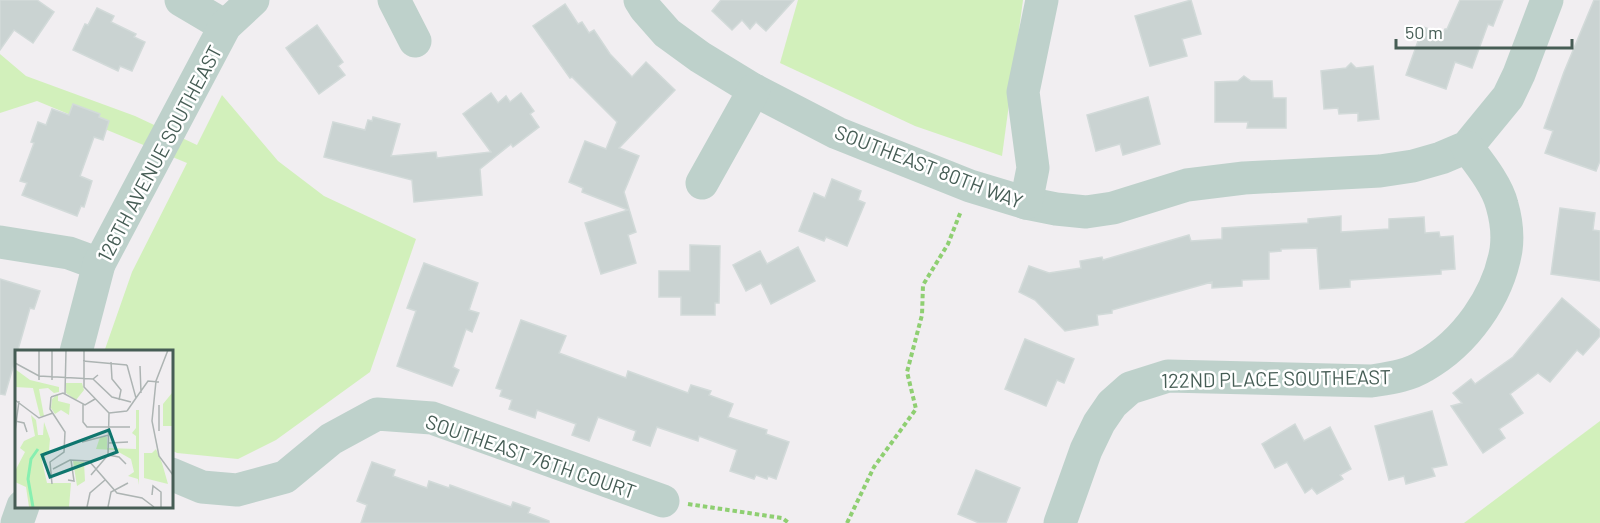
<svg xmlns="http://www.w3.org/2000/svg" width="1600" height="523" font-family="Barlow,sans-serif">
<style>
.green{fill:#d2f0bb}
.building{fill:#cad3d2;stroke:#d2dad9;stroke-width:1.5}
.lines{fill:none;stroke-linecap:round;stroke-linejoin:round}
.path{stroke:#8fcf72;stroke-width:4;stroke-dasharray:4.5 3;stroke-linecap:butt}
.minor{stroke:#bed1cb;stroke-width:33}
.labels{text-anchor:middle;dominant-baseline:central;stroke-width:5;stroke-linejoin:round;paint-order:stroke}
.street-label{font-size:20px;fill:#465d55;stroke:#fff}
.inset-river{fill:none;stroke:#87efb0;stroke-width:3}
.inset-road{fill:none;stroke:#adb4b3;stroke-width:1.5}
.view{fill:#0f766e;fill-opacity:0.15;stroke:#0f766e;stroke-width:3}
.inset-edge{fill:none;stroke:#465d55;stroke-width:3}
</style>
<rect width="100%" height="100%" fill="#f1eef1"/>
<g class="green">
<path d="M 798,0 L 1023,0 L 1002,156 L 915,126 L 780,63 Z"/>
<path d="M 0,54 L 26,76 L 135,116 L 197,145 L 222,95 L 278,161 L 324,196 L 416,239 L 370,372 L 276,440 L 238,459 L 177,453 L 171,450 L 171,352 L 104,352 L 132,272 L 187,163 L 37,101 L 0,113 Z"/>
<path d="M 1600,421 L 1600,523 L 1464,523 Z"/>
</g>
<g class="building">
<path d="M 0,0 L 37,0 L 54,12 L 33,43 L 14,30 L 0,50 Z"/>
<path d="M 721,0 L 794,0 L 766,31 L 756,22 L 750,29 L 742,20 L 732,30 L 712,11 Z"/>
<path d="M 1191,0 L 1201,34 L 1182,39 L 1187,56 L 1150,66 L 1135,16 Z"/>
<path d="M 1460,0 L 1503,0 L 1493,26 L 1488,24 L 1472,68 L 1455,62 L 1446,89 L 1406,75 L 1423,27 L 1443,34 L 1445,29 L 1447,29 Z"/>
<path d="M 1594,0 L 1600,0 L 1600,161 L 1596,171 L 1545,153 L 1553,131 L 1544,128 L 1564,72 Z"/>
<path d="M 565,4 L 578,24 L 582,22 L 589,33 L 594,30 L 610,54 L 632,77 L 646,62 L 675,90 L 619,148 L 639,156 L 624,192 L 636,232 L 628,235 L 636,263 L 601,274 L 585,223 L 628,210 L 582,192 L 583,188 L 569,182 L 585,141 L 606,149 L 617,122 L 572,77 L 570,78 L 533,26 Z"/>
<path d="M 97,8 L 114,16 L 111,22 L 136,34 L 134,37 L 145,42 L 132,71 L 120,66 L 118,71 L 73,50 L 85,24 L 88,25 Z"/>
<path d="M 317,25 L 343,62 L 338,66 L 345,75 L 319,94 L 286,48 Z"/>
<path d="M 1351,63 L 1356,68 L 1373,66 L 1379,119 L 1358,121 L 1358,113 L 1339,114 L 1338,108 L 1324,109 L 1321,71 L 1346,68 Z"/>
<path d="M 1244,76 L 1251,81 L 1272,81 L 1273,98 L 1286,98 L 1286,128 L 1247,128 L 1248,122 L 1215,122 L 1215,82 L 1238,81 Z"/>
<path d="M 491,93 L 498,103 L 506,96 L 510,102 L 521,93 L 534,111 L 530,114 L 539,127 L 513,147 L 511,144 L 480,169 L 482,195 L 414,202 L 412,180 L 324,157 L 333,122 L 365,130 L 368,120 L 372,121 L 373,117 L 400,124 L 391,156 L 436,152 L 437,158 L 491,152 L 463,114 Z"/>
<path d="M 1148,97 L 1160,144 L 1123,155 L 1120,144 L 1096,151 L 1087,115 Z"/>
<path d="M 73,104 L 100,114 L 99,117 L 109,121 L 103,140 L 94,137 L 80,176 L 92,181 L 84,207 L 81,206 L 77,216 L 22,195 L 27,183 L 20,181 L 34,143 L 31,142 L 38,122 L 46,125 L 52,109 L 69,115 Z"/>
<path d="M 832,179 L 861,191 L 858,200 L 865,203 L 847,246 L 826,237 L 824,241 L 799,231 L 814,193 L 825,198 Z"/>
<path d="M 1560,208 L 1595,213 L 1593,230 L 1600,231 L 1600,281 L 1551,274 Z"/>
<path d="M 1341,216 L 1341,232 L 1389,229 L 1389,219 L 1424,217 L 1425,233 L 1439,232 L 1440,237 L 1453,236 L 1455,269 L 1441,270 L 1441,274 L 1350,280 L 1350,287 L 1320,289 L 1317,248 L 1281,249 L 1281,251 L 1269,252 L 1269,279 L 1242,280 L 1242,286 L 1212,288 L 1212,282 L 1112,310 L 1112,313 L 1097,315 L 1098,325 L 1065,331 L 1035,300 L 1019,292 L 1029,266 L 1049,273 L 1081,268 L 1080,261 L 1102,257 L 1103,260 L 1189,235 L 1191,241 L 1222,239 L 1222,228 L 1308,223 L 1308,219 Z"/>
<path d="M 690,245 L 720,246 L 719,303 L 715,303 L 715,315 L 681,315 L 681,297 L 659,297 L 659,271 L 690,271 Z"/>
<path d="M 798,247 L 815,281 L 771,304 L 761,283 L 746,291 L 733,265 L 760,251 L 767,264 Z"/>
<path d="M 424,263 L 478,283 L 469,310 L 479,313 L 472,332 L 466,329 L 453,367 L 459,370 L 452,386 L 397,366 L 416,311 L 407,308 Z"/>
<path d="M 0,279 L 40,291 L 34,309 L 30,308 L 5,395 L 0,394 Z"/>
<path d="M 1562,298 L 1600,330 L 1600,336 L 1583,355 L 1577,350 L 1550,382 L 1538,373 L 1510,394 L 1523,413 L 1499,429 L 1505,438 L 1483,453 L 1451,406 L 1462,403 L 1453,393 L 1471,379 L 1475,384 L 1513,357 Z"/>
<path d="M 521,320 L 566,336 L 559,353 L 626,378 L 628,371 L 688,393 L 691,385 L 711,391 L 709,395 L 733,404 L 728,417 L 767,430 L 766,434 L 789,442 L 776,479 L 768,476 L 767,479 L 756,475 L 754,479 L 730,471 L 737,450 L 699,436 L 698,441 L 657,427 L 650,446 L 633,440 L 636,431 L 598,417 L 589,441 L 572,435 L 576,424 L 537,410 L 535,418 L 509,409 L 512,400 L 500,396 L 502,390 L 496,388 Z"/>
<path d="M 1025,339 L 1074,359 L 1064,383 L 1057,380 L 1046,406 L 1005,389 Z"/>
<path d="M 1432,411 L 1447,465 L 1432,468 L 1435,476 L 1406,484 L 1404,476 L 1389,480 L 1375,426 Z"/>
<path d="M 1295,424 L 1304,441 L 1330,427 L 1351,469 L 1340,475 L 1343,479 L 1317,494 L 1312,488 L 1305,493 L 1287,462 L 1275,468 L 1262,444 Z"/>
<path d="M 372,462 L 395,470 L 393,476 L 427,488 L 429,481 L 449,488 L 450,485 L 511,507 L 513,502 L 530,508 L 528,513 L 549,521 L 549,523 L 361,523 L 367,505 L 357,501 Z"/>
<path d="M 976,470 L 1020,488 L 1006,523 L 979,523 L 958,514 Z"/>
</g>
<g class="lines">
<g class="path">
<path d="M 688,504 L 782,518 L 789,523"/>
<path d="M 847,523 L 874,467 L 916,409 L 907,372 L 922,315 L 923,285 L 948,244 L 961,211"/>
</g>
<g class="minor">
<path d="M 181,0 L 225,26"/>
<path d="M 394,0 L 415,41"/>
<path d="M 640,0 L 645,8 L 667,33 L 700,57 L 754,90 L 837,133 L 970,186 L 1026,203 L 1056,209 L 1086,212 L 1113,208 L 1187,185 L 1244,178 L 1380,171 L 1413,166 L 1441,158 L 1467,147 L 1508,97 L 1519,74 L 1547,0"/>
<path d="M 702,183 L 754,90"/>
<path d="M 1026,203 L 1033,168 L 1023,92 L 1042,0"/>
<path d="M 0,242 L 69,253 L 99,264"/>
<path d="M 76,352 L 99,264 L 225,26 L 253,0"/>
<path d="M 171,474 L 202,487 L 237,490 L 285,477 L 331,439 L 377,414 L 432,418 L 663,501"/>
<path d="M 17,523 L 23,506"/>
<path d="M 1060,523 L 1086,450 L 1099,423 L 1112,404 L 1130,388 L 1168,376 L 1371,381 C 1390,378 1408,376 1424,366 C 1465,343 1498,297 1506,250 C 1508,236 1506,219 1502,205 C 1497,185 1479,163 1467,147"/>
</g>
</g>
<g class="labels">
<g class="street-label">
<text transform="translate(159 153) rotate(-62)">126TH AVENUE SOUTHEAST</text>
<text transform="translate(929 166) rotate(21)">SOUTHEAST 80TH WAY</text>
<text transform="translate(1276 378) rotate(-1)">122ND PLACE SOUTHEAST</text>
<text transform="translate(531 456) rotate(19)">SOUTHEAST 76TH COURT</text>
</g>
</g>
<g transform="translate(15 350)">
<rect width="158" height="158" fill="#f1eef1"/>
<path d="M 0,19 L 15,30 L 44,37 L 44,42 L 39,43 L 33,38 L 24,39 L 29,66 L 25,66 L 18,38 L 0,37 ZM 51,33 L 67,33 L 69,40 L 61,50 L 51,43 ZM 157,43 L 157,76 L 148,76 L 148,54 ZM 43,44 L 43,51 L 55,54 L 54,65 L 46,60 L 40,64 L 36,58 L 37,49 ZM 121,60 L 124,60 L 124,135 L 123,129 L 113,126 L 119,122 L 116,109 L 100,100 L 81,99 L 85,87 L 92,87 L 92,98 L 121,99 L 121,86 L 117,83 L 121,78 ZM 16,65 L 21,70 L 23,85 L 28,85 L 29,72 L 35,89 L 34,100 L 27,111 L 32,133 L 56,133 L 54,157 L 14,157 L 11,137 L 0,132 L 0,121 L 10,102 L 5,98 L 9,91 L 20,86 ZM 141,99 L 147,113 L 153,134 L 129,128 L 129,103 L 137,103 ZM 58,111 L 69,112 L 70,131 L 62,136 Z" fill="#d2f0bb"/>
<path class="inset-river" d="M 18,157 L 13,129 L 16,109 L 23,99"/>
<path class="inset-road" d="M 24,0 L 24,30M 69,0 L 69,37 L 94,63M 153,0 L 141,31 L 137,71 L 144,106 L 158,125M 68,11 L 112,15M 96,12 L 97,29 L 106,40 L 104,50M 0,13 L 24,26 L 78,29 L 83,25M 125,16 L 126,43M 78,29 L 97,47 L 116,52M 37,30 L 37,0M 50,44 L 51,0M 36,47 L 35,59 L 50,82 L 49,102 L 35,112 L 37,134M 36,47 L 48,43 L 70,55 L 80,49M 121,48 L 133,31 L 144,32M 0,50 L 24,68 L 38,63M 68,54 L 68,72 L 72,77 L 115,77M 144,55 L 144,81M 112,61 L 121,48 L 112,15M 94,63 L 112,61M 0,71 L 9,73 L 12,82M 0,81 L 4,51M 67,92 L 94,85M 94,93 L 113,92M 93,105 L 104,107 L 111,114M 38,119 L 55,110 L 74,111 L 102,143 L 127,148 L 139,157M 76,125 L 93,105 L 94,63M 53,130 L 59,131 L 56,110M 137,145 L 138,136 L 146,142 L 146,157M 72,157 L 75,143 L 90,130M 93,157 L 96,142 L 113,133"/>
<path class="view" d="M 94,80 L 102,102 L 35,127 L 27,105 Z"/>
<rect width="158" height="158" class="inset-edge"/>
</g>
<path d="M1396 39v9h176v-9" fill="none" stroke="#465d55" stroke-width="3"/>
<text x="1405" y="39" font-size="18" fill="#465d55" stroke="#ffffff" stroke-width="4.5" paint-order="stroke">50 m</text>
</svg>
